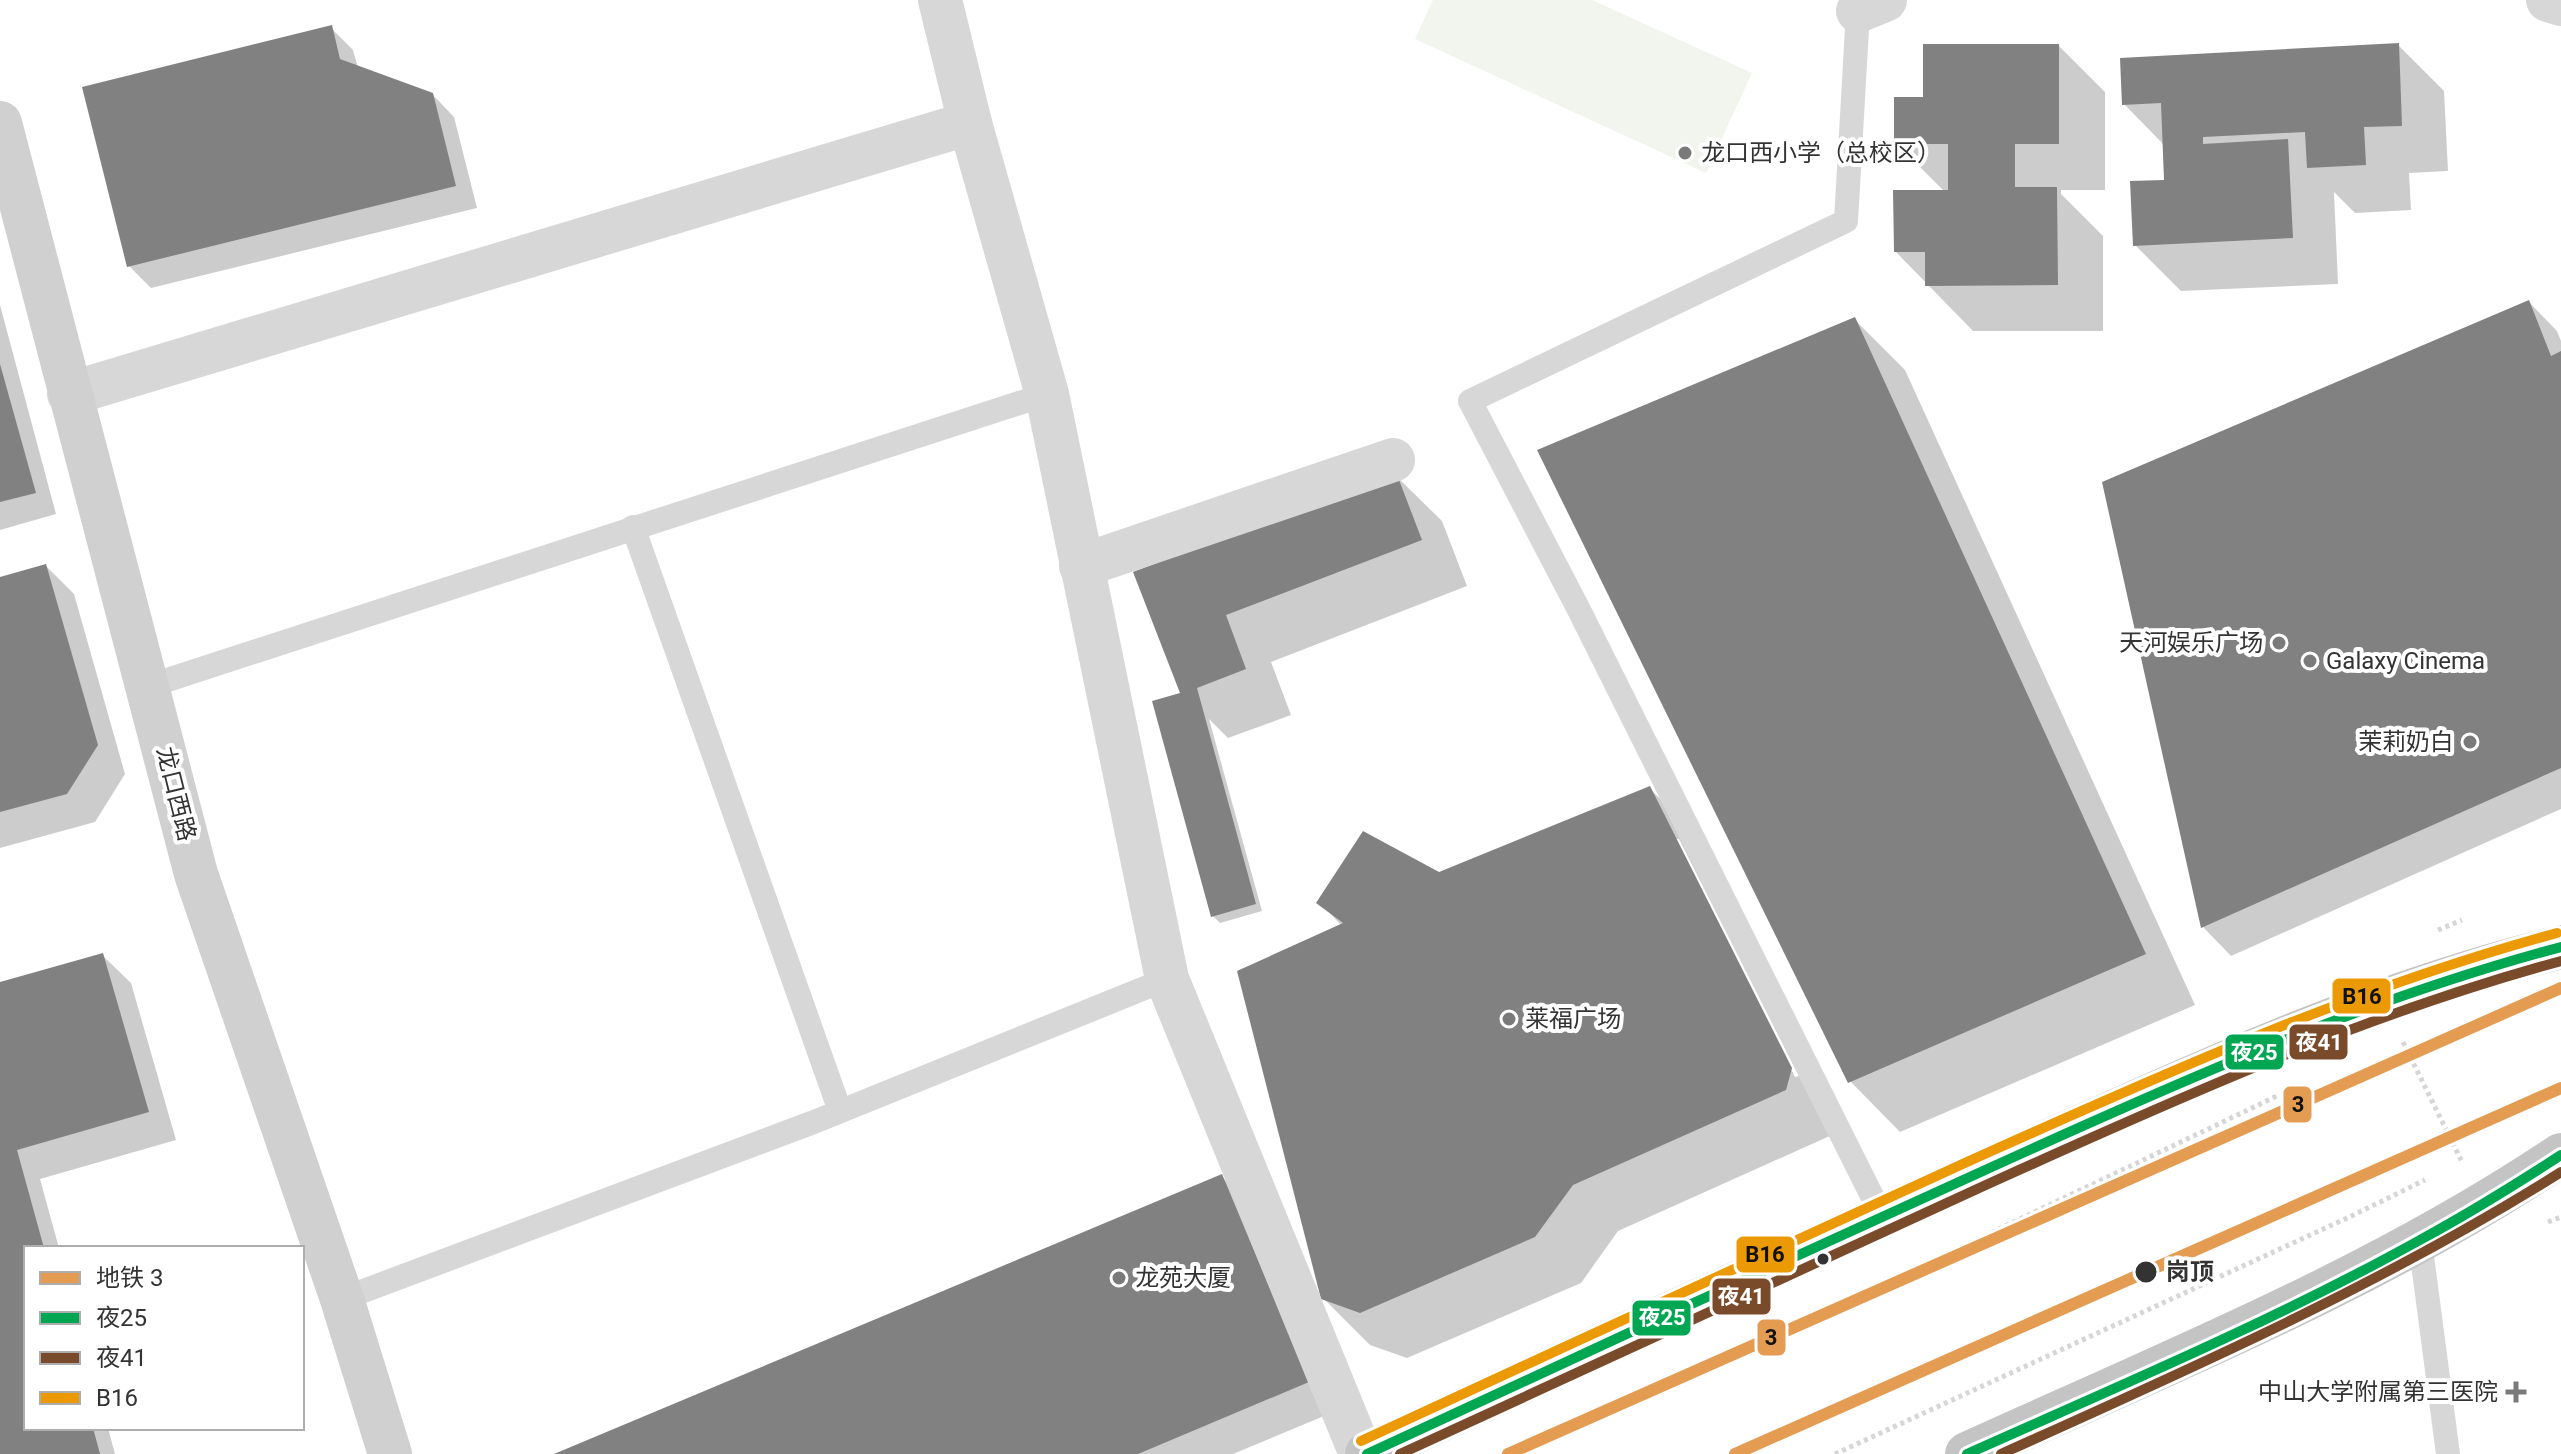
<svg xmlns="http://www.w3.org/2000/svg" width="2561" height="1454" font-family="Roboto,'Noto Sans SC',sans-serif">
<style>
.green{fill:#f1f5ed}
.shadow{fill:#0003;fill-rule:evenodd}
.building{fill:#818181}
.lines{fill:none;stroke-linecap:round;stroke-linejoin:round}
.path{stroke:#d6d6d6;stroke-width:5;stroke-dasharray:4 4;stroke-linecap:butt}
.lane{stroke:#d7d7d7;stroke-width:24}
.street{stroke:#d7d7d7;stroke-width:44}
.secondary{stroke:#d0d0d0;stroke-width:44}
.highway{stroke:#c4c4c4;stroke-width:44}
.bus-1-casing{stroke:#fff;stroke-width:16}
.bus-2-casing{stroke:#fff;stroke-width:16}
.bus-3-casing{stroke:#fff;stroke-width:16}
.bus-1{stroke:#00a651;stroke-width:10}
.bus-2{stroke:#7a4b2a;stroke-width:10}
.bus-3{stroke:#eb9a05;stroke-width:10}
.metro-1-casing{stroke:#fff;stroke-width:18}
.metro-1{stroke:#e39c52;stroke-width:12}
.poi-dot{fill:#7a7a7a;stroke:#fff;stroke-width:3}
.bus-dot{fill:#333;stroke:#fff;stroke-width:3}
.labels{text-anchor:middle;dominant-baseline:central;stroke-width:8;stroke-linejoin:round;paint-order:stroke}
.poi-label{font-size:24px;fill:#333;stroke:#fff;text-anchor:start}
.street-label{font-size:24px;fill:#333;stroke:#fff}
.stop-label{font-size:24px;font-weight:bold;fill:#333;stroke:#fff;text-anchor:start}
.line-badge{stroke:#fff;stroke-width:3}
.badge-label{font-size:22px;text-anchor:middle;font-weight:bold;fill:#fff}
.pale-badge-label{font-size:22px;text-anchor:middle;font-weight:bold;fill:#111}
</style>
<rect width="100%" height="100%" fill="#fff"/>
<path class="green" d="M 1433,0 L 1592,0 L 1752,73 L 1706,173 L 1415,39 Z"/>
<g class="shadow">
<path d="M 331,28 L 353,50 L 358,68 L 432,94 L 454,117 L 477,208 L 151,288 L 129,266 Z"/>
<path d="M 2398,45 L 2444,91 L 2448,171 L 2409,173 L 2411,210 L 2355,213 L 2334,192 L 2338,284 L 2181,291 L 2135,245 L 2166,182 L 2165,146 L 2124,104 Z"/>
<path d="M 2059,46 L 2105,92 L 2105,190 L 2061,190 L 2061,194 L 2103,236 L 2103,331 L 1973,331 L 1896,252 L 1945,192 L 1896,143 L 1925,99 Z"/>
<path d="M 2529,302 L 2557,331 L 2561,341 L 2561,809 L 2231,956 L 2203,927 L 2104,483 Z"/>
<path d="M 0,305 L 56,514 L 0,530 Z"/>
<path d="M 1855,320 L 1905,370 L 2195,1005 L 1900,1132 L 1850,1081 Z"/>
<path d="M 1395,475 L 1442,521 L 1467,586 L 1271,662 L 1291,715 L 1228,738 L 1209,719 L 1262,911 L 1220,923 L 1213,916 L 1183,694 L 1136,573 Z"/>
<path d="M 46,566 L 74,594 L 125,774 L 95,822 L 0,848 L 0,579 Z"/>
<path d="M 1649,788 L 1696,834 L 1832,1135 L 1618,1231 L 1581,1283 L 1407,1358 L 1370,1345 L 1323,1298 L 1342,926 L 1319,902 L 1439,874 ZM 1675,839 L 1679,839 L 1799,1076 L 1795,1077 Z"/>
<path d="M 102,955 L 131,983 L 176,1140 L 40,1179 L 59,1248 L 26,1248 L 26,1428 L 108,1428 L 115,1454 L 0,1454 L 0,984 Z"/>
<path d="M 1221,1176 L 1249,1205 L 1336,1411 L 1233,1454 L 559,1454 Z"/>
</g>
<g class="building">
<path d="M 332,25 L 340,59 L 433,93 L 456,186 L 127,267 L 82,87 Z"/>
<path d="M 2399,43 L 2402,126 L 2364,127 L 2366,165 L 2307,168 L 2305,132 L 2203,137 L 2203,144 L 2288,139 L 2293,238 L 2133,246 L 2130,181 L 2164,180 L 2161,103 L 2122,105 L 2120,58 Z"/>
<path d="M 1923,44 L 2059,44 L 2059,144 L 2015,144 L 2015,187 L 2057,187 L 2058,285 L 1925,286 L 1925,252 L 1894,252 L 1893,190 L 1948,190 L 1948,144 L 1894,144 L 1894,97 L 1923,97 Z"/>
<path d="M 2529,300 L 2551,356 L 2561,351 L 2561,768 L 2201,928 L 2102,482 Z"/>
<path d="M 1855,317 L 2146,954 L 1848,1083 L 1537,450 Z"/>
<path d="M 0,364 L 36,493 L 0,502 Z"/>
<path d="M 1396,472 L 1422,540 L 1226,615 L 1246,669 L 1197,688 L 1256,904 L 1211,917 L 1152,701 L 1180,693 L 1133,572 Z"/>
<path d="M 46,564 L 98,745 L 67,794 L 0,812 L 0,577 Z"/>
<path d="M 1650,786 L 1792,1068 L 1786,1090 L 1573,1185 L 1535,1237 L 1360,1313 L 1321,1299 L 1237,971 L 1343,923 L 1316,903 L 1363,831 L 1439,872 Z"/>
<path d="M 103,953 L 149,1112 L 17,1150 L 44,1248 L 26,1248 L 26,1428 L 93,1428 L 100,1454 L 0,1454 L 0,982 Z"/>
<path d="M 1222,1174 L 1309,1382 L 1138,1454 L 554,1454 Z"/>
</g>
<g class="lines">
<g class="path">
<path d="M 2438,930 L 2462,920"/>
<path d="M 2403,1042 L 2462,1162"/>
<path d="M 2548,1222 L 2561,1217"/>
<path d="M 1503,1454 L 1953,1251 L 2277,1096"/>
<path d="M 1835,1454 L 2345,1219 L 2425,1180"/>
</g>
<g class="lane">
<path d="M 1858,11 L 1846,221 L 1470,401 L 1578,608 L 1882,1216"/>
<path d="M 633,527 L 840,1111"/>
<path d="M 149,686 L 1047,394"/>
<path d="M 2420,1241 L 2448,1454"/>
<path d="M 342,1299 L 814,1122 L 1167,979"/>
</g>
<g class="street">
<path d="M 940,0 L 970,123 L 1047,394 L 1167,979 L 1361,1454"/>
<path d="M 2548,0 L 2561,4"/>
<path d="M 1858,11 L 1885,0"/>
<path d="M 69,394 L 970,123"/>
<path d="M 1081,566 L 1393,460"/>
</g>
<path class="secondary" d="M 0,123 L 196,874 L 342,1299 L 390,1454"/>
<g class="highway">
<path d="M 1367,1454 C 1579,1356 1789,1258 2002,1162 C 2186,1080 2363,995 2561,947"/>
<path d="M 1967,1454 C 2169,1362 2376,1279 2561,1155"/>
</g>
<g class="bus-1-casing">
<g id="bus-1">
<path d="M 1367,1454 C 1568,1361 1770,1267 1972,1176 C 2165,1088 2355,1002 2561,947"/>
<path d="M 1967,1454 C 2119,1386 2274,1321 2420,1240 C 2468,1214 2515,1185 2561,1155"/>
</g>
</g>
<g class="bus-2-casing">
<g id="bus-2">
<path d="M 1400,1454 C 1596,1363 1792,1273 1988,1184 C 2176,1099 2362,1015 2561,961"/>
<path d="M 2001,1454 C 2192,1368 2383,1284 2561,1172"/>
</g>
</g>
<g class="bus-3-casing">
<path id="bus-3" d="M 1361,1441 C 1563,1348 1764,1254 1967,1162 C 2161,1075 2351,989 2557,933"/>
</g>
<use href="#bus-1" class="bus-1"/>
<use href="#bus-2" class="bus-2"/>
<use href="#bus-3" class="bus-3"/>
<g class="metro-1-casing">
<g id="metro-1">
<path d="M 1508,1454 L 2561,988"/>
<path d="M 1735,1454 L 2561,1088"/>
</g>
</g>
<use href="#metro-1" class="metro-1"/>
</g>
<g class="poi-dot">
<circle cx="1685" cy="153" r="8"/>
<circle cx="2279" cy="643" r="8"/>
<circle cx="2310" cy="661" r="8"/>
<circle cx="2470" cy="742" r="8"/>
<circle cx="1509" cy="1019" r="8"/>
<circle cx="1119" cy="1278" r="8"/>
<path d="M2512 1380h8v8h8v8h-8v8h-8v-8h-8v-8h8z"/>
</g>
<g class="bus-dot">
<circle cx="1823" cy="1259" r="7"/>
<circle cx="2146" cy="1272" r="12"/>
</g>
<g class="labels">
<g class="poi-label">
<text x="1701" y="153">龙口西小学（总校区）</text>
<text x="2263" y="643" text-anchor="end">天河娱乐广场</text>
<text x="2326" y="661">Galaxy Cinema</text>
<text x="2454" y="742" text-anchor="end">茉莉奶白</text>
<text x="1525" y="1019">莱福广场</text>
<text x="1135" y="1278">龙苑大厦</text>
<text x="2498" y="1392" text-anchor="end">中山大学附属第三医院</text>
</g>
<g class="street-label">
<text transform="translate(176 794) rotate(76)">龙口西路</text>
</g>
<g class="stop-label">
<text x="2166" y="1272">岗顶</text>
</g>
</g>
<g class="line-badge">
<rect x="2331" y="977" width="61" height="38" rx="8" fill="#eb9a05"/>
<rect x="2288" y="1023" width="61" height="38" rx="8" fill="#7a4b2a"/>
<rect x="2224" y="1033" width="61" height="38" rx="8" fill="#00a651"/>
<rect x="2282" y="1085" width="31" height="39" rx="8" fill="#e39c52"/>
<rect x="1735" y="1235" width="61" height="39" rx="8" fill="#eb9a05"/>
<rect x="1711" y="1277" width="61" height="39" rx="8" fill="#7a4b2a"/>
<rect x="1631" y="1299" width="61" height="38" rx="8" fill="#00a651"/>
<rect x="1756" y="1318" width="31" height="39" rx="8" fill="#e39c52"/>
</g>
<g class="badge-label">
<text x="2319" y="1050">夜41</text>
<text x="2254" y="1060">夜25</text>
<text x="1741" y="1304">夜41</text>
<text x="1662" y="1325">夜25</text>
</g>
<g class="pale-badge-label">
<text x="2362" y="1004">B16</text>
<text x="2298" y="1112">3</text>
<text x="1765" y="1262">B16</text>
<text x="1771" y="1345">3</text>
</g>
<rect x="24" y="1246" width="280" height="184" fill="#ffffff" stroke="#adadad" stroke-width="2"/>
<rect x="40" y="1272" width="40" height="12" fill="#e39c52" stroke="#adadad" stroke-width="2"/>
<text x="96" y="1286" font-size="24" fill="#333333">地铁 3</text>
<rect x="40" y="1312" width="40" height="12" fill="#00a651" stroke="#adadad" stroke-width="2"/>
<text x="96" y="1326" font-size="24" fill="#333333">夜25</text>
<rect x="40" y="1352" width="40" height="12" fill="#7a4b2a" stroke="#adadad" stroke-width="2"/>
<text x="96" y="1366" font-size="24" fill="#333333">夜41</text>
<rect x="40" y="1392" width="40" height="12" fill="#eb9a05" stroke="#adadad" stroke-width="2"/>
<text x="96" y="1406" font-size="24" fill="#333333">B16</text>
</svg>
